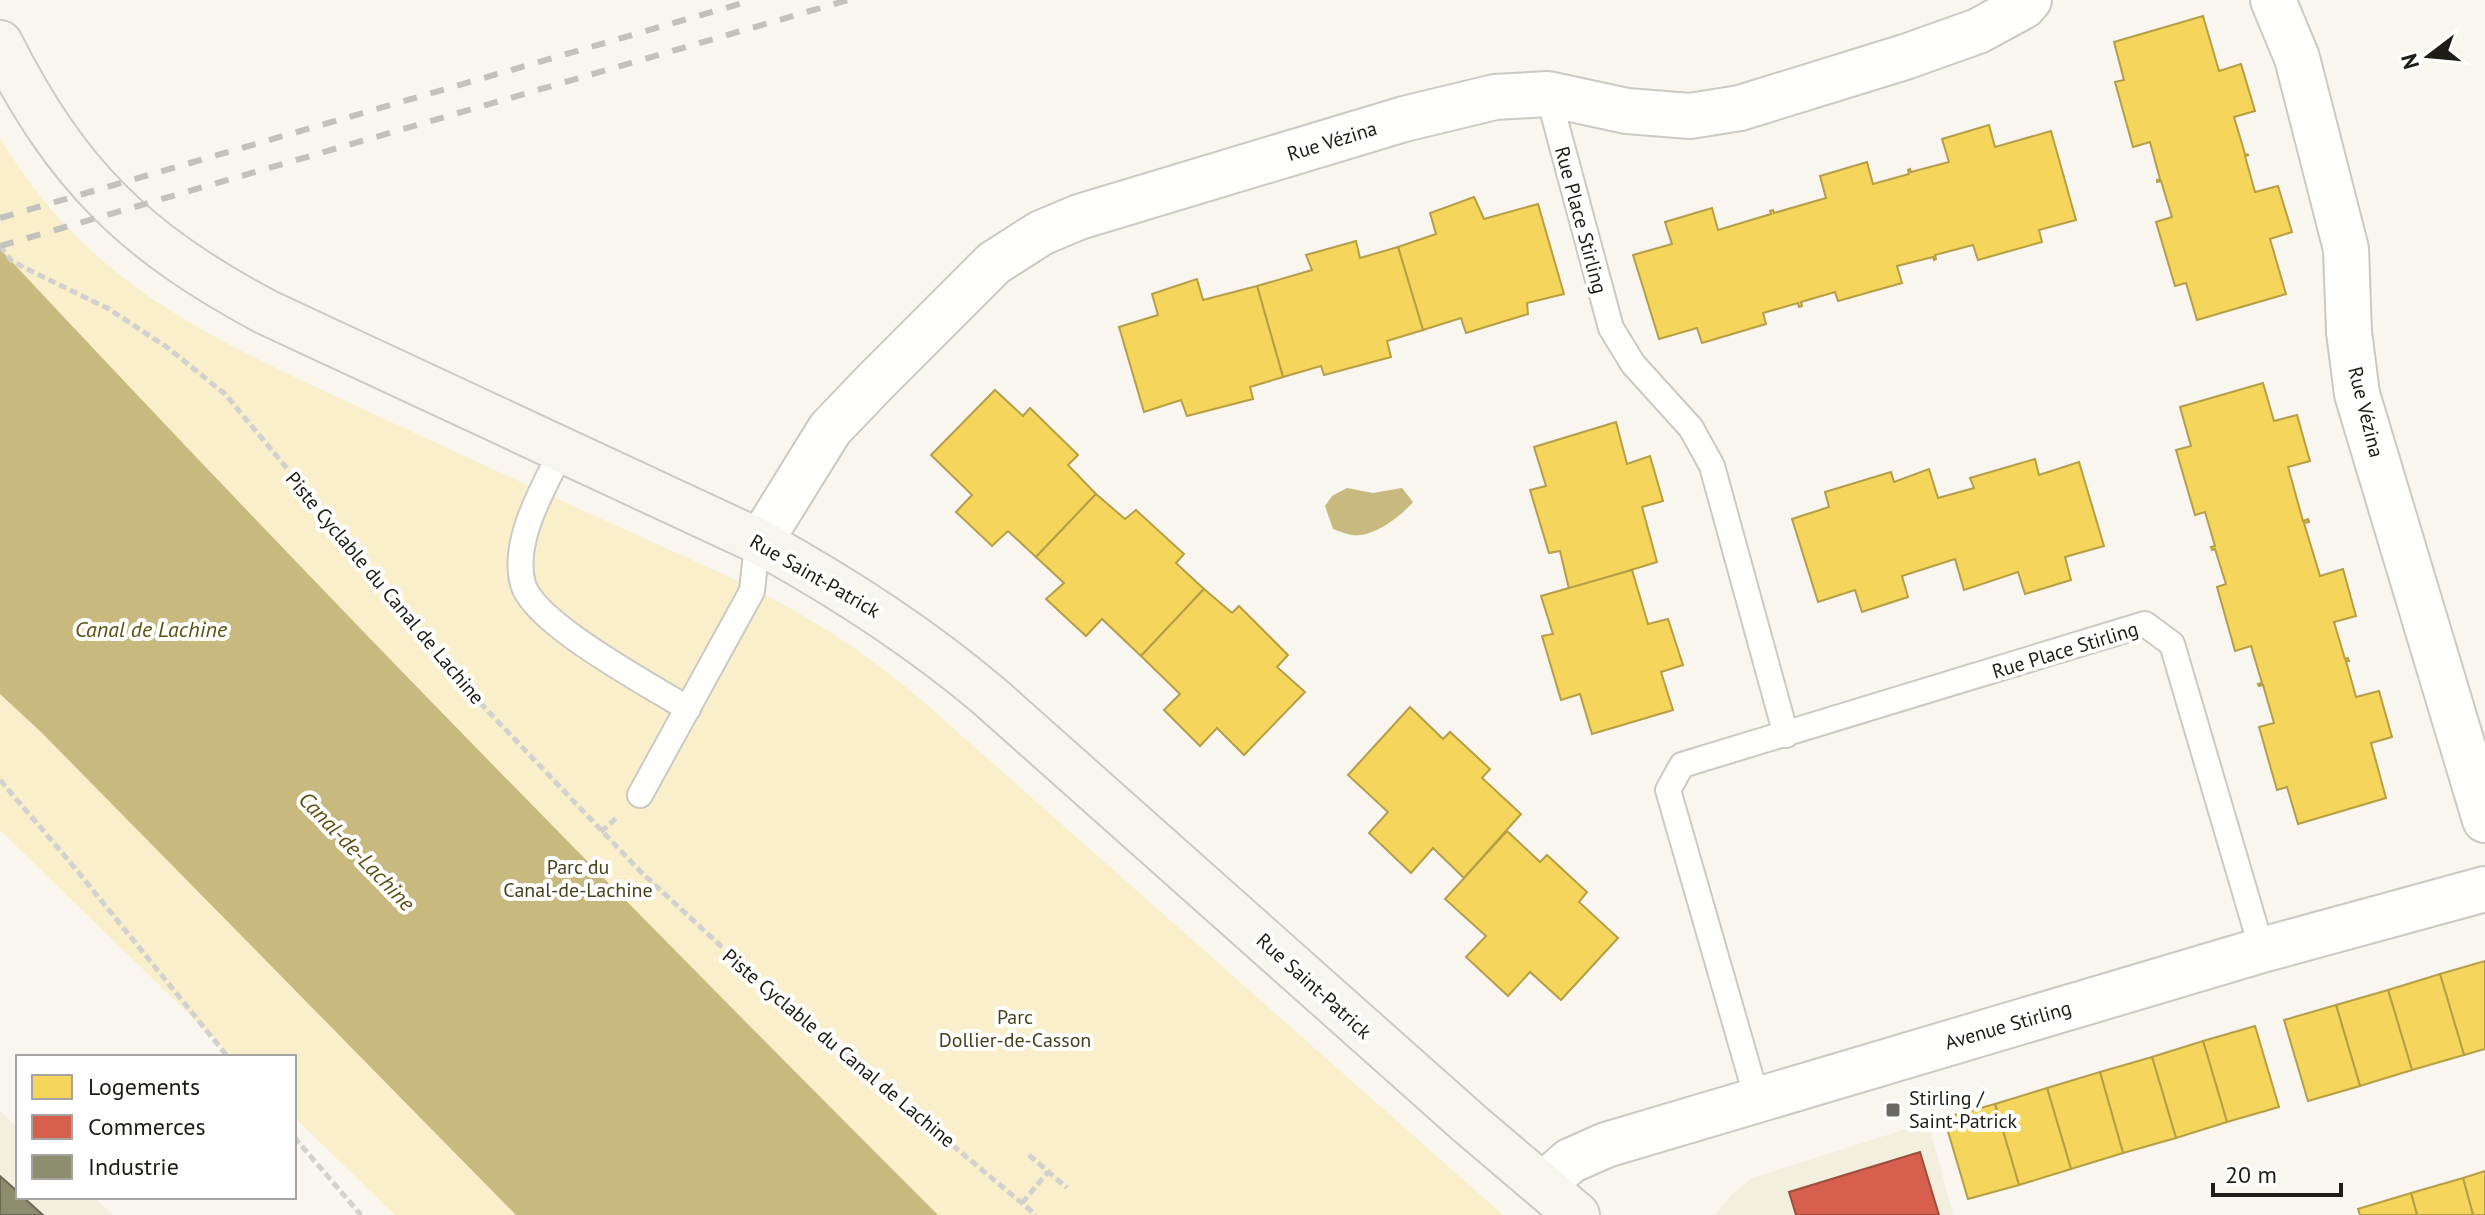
<svg xmlns="http://www.w3.org/2000/svg" width="2485" height="1215" font-family="'PT Sans',sans-serif">
<style>
.built{fill:#f3efde}
.green{fill:#f9f0cb}
.water{fill:#c8ba7f}
.homes{fill:#f6d55c;stroke:#b59e47;stroke-width:2}
.shops{fill:#d6604d;stroke:#9e4c3c;stroke-width:2}
.industry{fill:#8c8c6e;stroke:#6b6a54;stroke-width:2}
.lines{fill:none;stroke-linecap:round;stroke-linejoin:round}
.lane-casing{stroke:#cbc9c3;stroke-width:28}
.street-casing{stroke:#cbc9c3;stroke-width:48}
.secondary-casing{stroke:#cbc9c3;stroke-width:48}
.path{stroke:#d2d1cf;stroke-width:5;stroke-dasharray:8 4;stroke-linecap:butt}
.lane{stroke:#fefefc;stroke-width:24}
.street{stroke:#fefefc;stroke-width:44}
.secondary{stroke:#f6f5ef;stroke-width:44}
.rail{stroke:#c2c1be;stroke-width:6;stroke-dasharray:14 14;stroke-linecap:butt}
.poi-dot{fill:#6a6862;stroke:#fff;stroke-width:3}
.labels{text-anchor:middle;dominant-baseline:central;stroke-width:8;stroke-linejoin:round;paint-order:stroke}
.street-label{font-size:20px;fill:#1d1c16;stroke:#fff}
.park-label{font-size:20px;fill:#473f1b;stroke:#fff}
.poi-label{font-size:20px;fill:#1d1c16;stroke:#fff;text-anchor:start}
.water-label{font-size:22px;font-style:italic;fill:#5d4f10;stroke:#fff}
</style>
<rect width="100%" height="100%" fill="#f8f6ee"/>
<g class="built">
<path d="M 0,1111 L 18,1128 L 18,1197 L 93,1197 L 113,1215 L 0,1215 Z"/>
<path d="M 1928,1122 L 1953,1215 L 1715,1215 L 1733,1193 L 1752,1178 Z"/>
</g>
<path class="green" d="M 0,138 C 91,291 224,344 378,416 C 454,451 531,487 608,522 C 678,554 755,585 820,626 C 855,647 886,671 918,697 L 1503,1215 L 395,1215 L 294,1117 L 294,1057 L 233,1057 L 0,830 Z"/>
<g class="water">
<path d="M 0,249 C 306,577 620,897 938,1215 L 516,1215 L 41,732 L 0,694 Z"/>
<path d="M 1347,488 L 1373,493 L 1402,488 L 1413,502 C 1400,517 1373,538 1352,535 C 1346,534 1339,531 1333,529 L 1325,506 L 1332,496 Z"/>
</g>
<g class="homes">
<path d="M 2203,16 L 2219,71 L 2241,64 L 2255,111 L 2234,117 L 2245,154 L 2249,155 L 2245,156 L 2255,192 L 2278,186 L 2292,232 L 2270,239 L 2286,294 L 2197,320 L 2186,283 L 2175,286 L 2156,222 L 2172,217 L 2161,181 L 2157,182 L 2157,180 L 2160,179 L 2150,142 L 2133,147 L 2115,82 L 2124,80 L 2114,42 Z"/>
<path d="M 1989,125 L 1995,147 L 2051,131 L 2076,220 L 2039,230 L 2042,242 L 1978,260 L 1973,245 L 1935,255 L 1936,259 L 1934,260 L 1933,257 L 1897,266 L 1902,283 L 1838,301 L 1835,292 L 1801,302 L 1802,306 L 1799,307 L 1798,303 L 1763,313 L 1766,324 L 1702,343 L 1697,328 L 1659,339 L 1633,255 L 1672,244 L 1665,222 L 1712,208 L 1718,230 L 1771,214 L 1770,211 L 1773,210 L 1774,213 L 1826,198 L 1820,176 L 1867,162 L 1873,184 L 1909,174 L 1908,170 L 1910,169 L 1911,172 L 1949,162 L 1942,139 Z"/>
<path d="M 1474,197 L 1484,219 L 1538,204 L 1564,294 L 1527,303 L 1528,314 L 1466,333 L 1461,318 L 1423,330 L 1398,247 L 1436,234 L 1430,213 Z"/>
<path d="M 1356,241 L 1360,258 L 1398,247 L 1423,330 L 1387,341 L 1391,357 L 1324,375 L 1321,366 L 1283,377 L 1257,286 L 1312,270 L 1306,255 Z"/>
<path d="M 1197,279 L 1203,300 L 1257,286 L 1283,377 L 1250,387 L 1253,399 L 1187,416 L 1181,400 L 1144,412 L 1119,327 L 1158,315 L 1152,294 Z"/>
<path d="M 2263,383 L 2274,421 L 2297,415 L 2310,461 L 2288,467 L 2303,521 L 2308,519 L 2309,522 L 2304,523 L 2320,576 L 2343,569 L 2356,616 L 2334,622 L 2345,659 L 2348,658 L 2349,661 L 2346,661 L 2356,697 L 2379,691 L 2392,737 L 2371,743 L 2386,798 L 2298,824 L 2287,787 L 2277,790 L 2259,727 L 2274,723 L 2263,685 L 2259,686 L 2258,684 L 2262,683 L 2251,646 L 2235,651 L 2217,587 L 2226,584 L 2215,549 L 2212,550 L 2211,547 L 2215,546 L 2205,512 L 2195,515 L 2176,450 L 2191,446 L 2180,407 Z"/>
<path d="M 995,390 L 1023,416 L 1030,408 L 1078,455 L 1068,465 L 1096,494 L 1036,557 L 1008,531 L 992,546 L 956,512 L 972,495 L 931,455 Z"/>
<path d="M 1616,422 L 1627,464 L 1650,456 L 1663,501 L 1642,507 L 1657,562 L 1569,589 L 1560,551 L 1549,553 L 1530,490 L 1546,486 L 1534,447 Z"/>
<path d="M 2035,459 L 2039,475 L 2079,462 L 2104,546 L 2065,557 L 2071,580 L 2025,594 L 2018,572 L 1964,590 L 1955,559 L 1902,576 L 1908,597 L 1862,612 L 1855,590 L 1818,602 L 1792,519 L 1829,507 L 1825,492 L 1891,472 L 1894,482 L 1929,469 L 1938,498 L 1974,488 L 1970,478 Z"/>
<path d="M 1096,494 L 1125,519 L 1136,510 L 1184,554 L 1176,563 L 1204,589 L 1141,656 L 1102,619 L 1086,636 L 1046,599 L 1064,583 L 1036,557 Z"/>
<path d="M 1632,570 L 1648,624 L 1668,619 L 1683,665 L 1661,672 L 1673,710 L 1592,734 L 1580,694 L 1561,700 L 1542,636 L 1553,634 L 1541,596 Z"/>
<path d="M 1204,589 L 1232,613 L 1239,606 L 1288,655 L 1277,667 L 1305,692 L 1244,755 L 1217,728 L 1200,746 L 1164,710 L 1180,694 L 1141,656 Z"/>
<path d="M 1410,707 L 1443,739 L 1450,732 L 1490,769 L 1482,778 L 1521,814 L 1464,878 L 1433,848 L 1411,873 L 1369,833 L 1388,812 L 1348,775 Z"/>
<path d="M 1507,831 L 1540,862 L 1547,855 L 1587,892 L 1579,902 L 1618,938 L 1561,1000 L 1530,972 L 1508,996 L 1466,957 L 1486,936 L 1445,899 Z"/>
<path d="M 2485,961 L 2485,1049 L 2464,1055 L 2440,974 Z"/>
<path d="M 2440,974 L 2464,1055 L 2412,1070 L 2388,990 Z"/>
<path d="M 2388,990 L 2412,1070 L 2360,1086 L 2336,1005 Z"/>
<path d="M 2336,1005 L 2360,1086 L 2308,1101 L 2284,1020 Z"/>
<path d="M 2255,1026 L 2279,1107 L 2227,1122 L 2203,1041 Z"/>
<path d="M 2203,1041 L 2227,1122 L 2176,1138 L 2152,1057 Z"/>
<path d="M 2152,1057 L 2176,1138 L 2123,1153 L 2100,1072 Z"/>
<path d="M 2100,1072 L 2123,1153 L 2071,1169 L 2047,1088 Z"/>
<path d="M 2047,1088 L 2071,1169 L 2019,1185 L 1995,1104 Z"/>
<path d="M 1995,1104 L 2019,1185 L 1968,1199 L 1944,1118 Z"/>
<path d="M 2485,1171 L 2485,1215 L 2473,1215 L 2463,1178 Z"/>
<path d="M 2463,1178 L 2473,1215 L 2417,1215 L 2411,1193 Z"/>
<path d="M 2411,1193 L 2417,1215 L 2360,1215 L 2358,1209 Z"/>
</g>
<path class="shops" d="M 1920,1152 L 1939,1215 L 1796,1215 L 1789,1192 Z"/>
<path class="industry" d="M 0,1176 L 18,1192 L 18,1197 L 23,1197 L 43,1215 L 0,1215 Z"/>
<g class="lines">
<g class="lane-casing">
<g id="lane">
<path d="M 1548,94 L 1611,328 L 1633,364 L 1691,428 L 1712,466 L 1786,735"/>
<path d="M 562,450 C 544,487 511,541 523,584 C 534,624 652,686 688,709"/>
<path d="M 640,795 L 752,591 L 756,553 L 760,542"/>
<path d="M 1757,1099 L 1668,790 L 1682,765 L 2145,624 L 2172,644 L 2262,950"/>
</g>
</g>
<g class="street-casing">
<g id="street">
<path d="M 2273,0 L 2297,58 L 2346,249 L 2349,332 L 2357,394 L 2485,820"/>
<path d="M 760,542 L 830,429 L 875,382 L 994,263 L 1041,233 L 1079,217 L 1404,119 L 1495,97 L 1548,94 L 1627,111 L 1690,116 L 1740,108 L 1905,57 L 1978,31 L 2024,6 L 2029,0"/>
<path d="M 1543,1185 L 1570,1161 L 1606,1145 L 2262,950 L 2485,889"/>
</g>
</g>
<g class="secondary-casing">
<path id="secondary" d="M 0,43 C 67,176 135,242 266,312 L 760,542 C 842,587 918,636 989,696 L 1470,1124 L 1577,1215"/>
</g>
<g class="path">
<path d="M 0,246 L 11,260 L 21,266 L 109,309 L 168,348 L 225,394 L 335,526 L 446,667 L 641,872 L 779,1000 L 1036,1215"/>
<path d="M 0,780 L 70,862 L 228,1057"/>
<path d="M 601,832 L 616,818"/>
<path d="M 294,1137 L 361,1215"/>
<path d="M 1029,1155 L 1067,1188"/>
<path d="M 1022,1203 L 1048,1172"/>
</g>
<use href="#lane" class="lane"/>
<use href="#street" class="street"/>
<use href="#secondary" class="secondary"/>
<g class="rail">
<path d="M 0,218 L 753,0"/>
<path d="M 0,246 L 848,0"/>
</g>
</g>
<rect class="poi-dot" x="1885" y="1102" width="16" height="16" rx="4"/>
<g class="labels">
<g class="street-label">
<text transform="translate(1332 141) rotate(-17)">Rue Vézina</text>
<text transform="translate(1581 220) rotate(75)">Rue Place Stirling</text>
<text transform="translate(2366 412) rotate(76)">Rue Vézina</text>
<text transform="translate(815 576) rotate(30)">Rue Saint-Patrick</text>
<text transform="translate(385 588) rotate(50)">Piste Cyclable du Canal de Lachine</text>
<text transform="translate(2065 650) rotate(-17)">Rue Place Stirling</text>
<text transform="translate(1314 986) rotate(42)">Rue Saint-Patrick</text>
<text transform="translate(2008 1025) rotate(-16)">Avenue Stirling</text>
<text transform="translate(839 1048) rotate(40)">Piste Cyclable du Canal de Lachine</text>
</g>
<g class="park-label">
<text x="578" y="867">Parc du<tspan x="578" dy="23">Canal-de-Lachine</tspan></text>
<text x="1015" y="1017">Parc<tspan x="1015" dy="23">Dollier-de-Casson</tspan></text>
</g>
<g class="poi-label">
<text x="1909" y="1098">Stirling /<tspan x="1909" dy="23">Saint-Patrick</tspan></text>
</g>
<g class="water-label">
<text x="151" y="629">Canal de Lachine</text>
<text transform="translate(357 851) rotate(46)">Canal-de-Lachine</text>
</g>
</g>
<rect x="16" y="1055" width="280" height="144" fill="#ffffff" stroke="#a5a4a2" stroke-width="2"/>
<rect x="32" y="1075" width="40" height="24" fill="#f6d55c" stroke="#a5a4a2" stroke-width="2"/>
<text x="88" y="1095" font-size="24" fill="#1d1c16">Logements</text>
<rect x="32" y="1115" width="40" height="24" fill="#d6604d" stroke="#a5a4a2" stroke-width="2"/>
<text x="88" y="1135" font-size="24" fill="#1d1c16">Commerces</text>
<rect x="32" y="1155" width="40" height="24" fill="#8c8c6e" stroke="#a5a4a2" stroke-width="2"/>
<text x="88" y="1175" font-size="24" fill="#1d1c16">Industrie</text>
<g transform="translate(2429 56) rotate(254)" stroke="#ffffff" stroke-width="6" paint-order="stroke">
<path d="M0-6L14 30L0 20L-14 30Z" fill="#1d1c16"/>
<text y="-12" font-size="22" font-weight="bold" text-anchor="middle" fill="#1d1c16">N</text>
</g>
<path d="M2213 1183v12h128v-12" fill="none" stroke="#1d1c16" stroke-width="4"/>
<text x="2225" y="1183" font-size="24" fill="#1d1c16" stroke="#ffffff" stroke-width="6" paint-order="stroke">20 m</text>
</svg>
